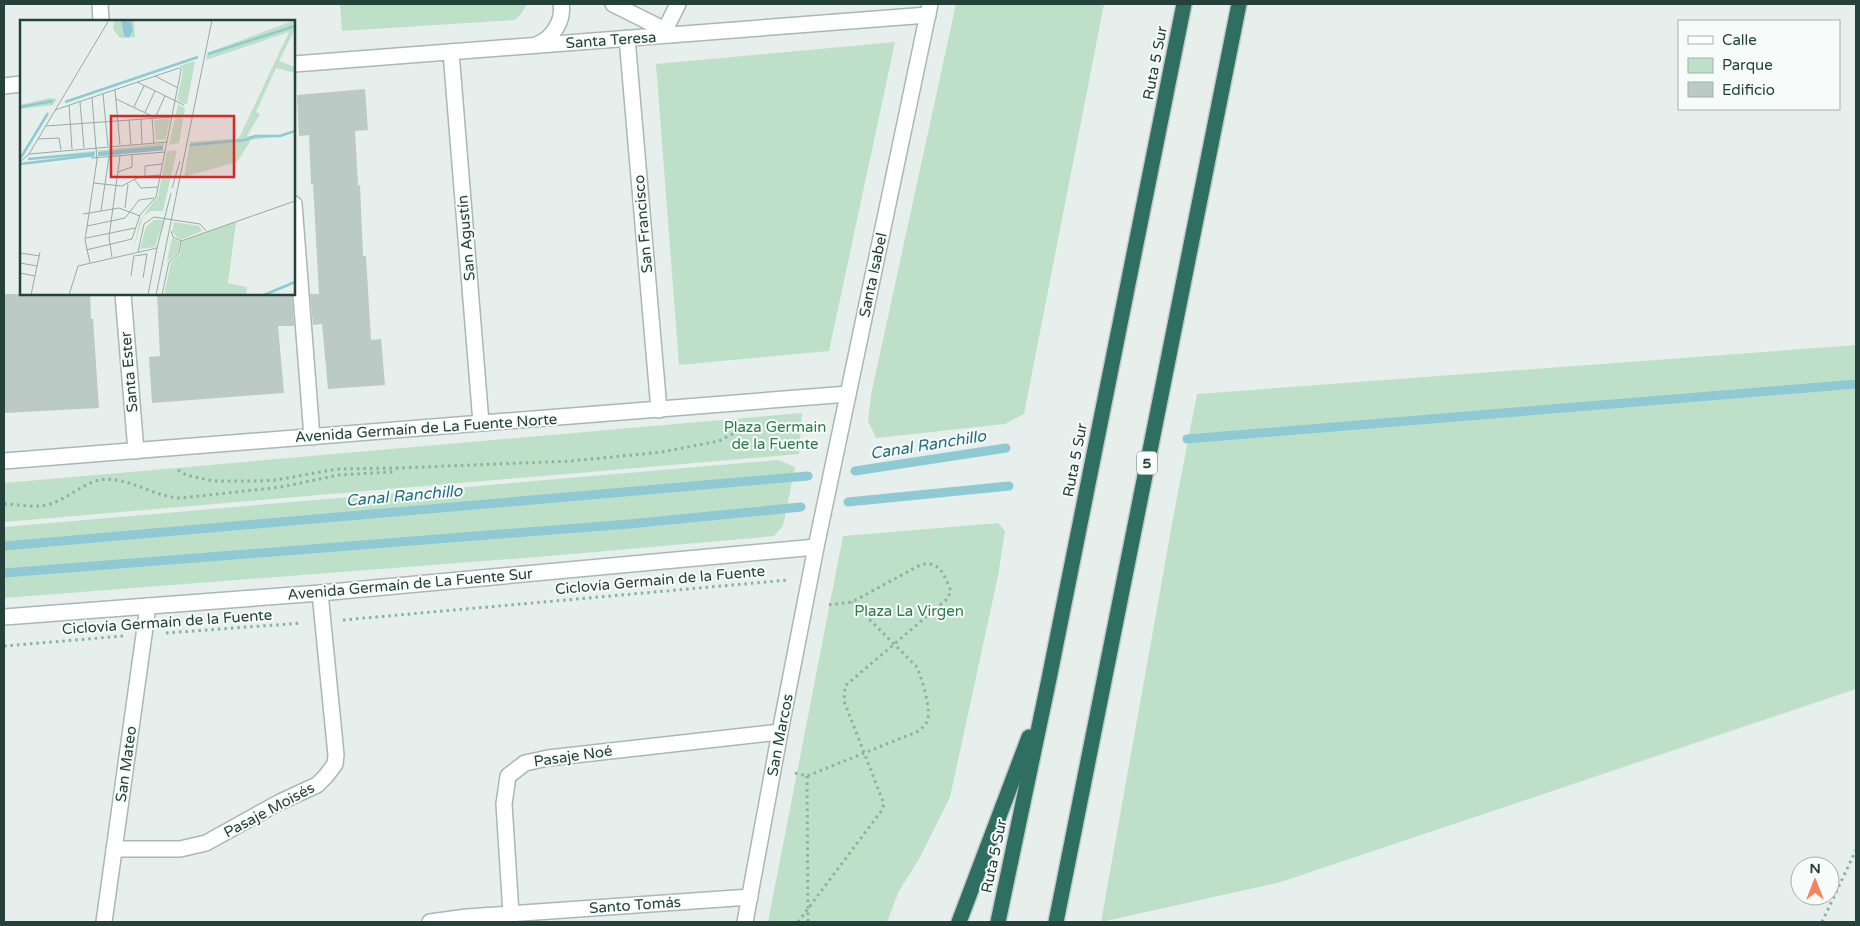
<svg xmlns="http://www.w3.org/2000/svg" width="1860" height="926" font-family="'Varela Round',sans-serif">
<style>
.green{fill:#bfe0c8}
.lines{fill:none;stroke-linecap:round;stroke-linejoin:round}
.stream{stroke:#8ec9d4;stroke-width:9}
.building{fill:#bbcac4}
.minor-casing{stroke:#a8b8b2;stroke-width:18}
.motorway-casing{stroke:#c2cac8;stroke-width:18}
.path{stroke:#86b3a5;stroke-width:3;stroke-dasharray:2.5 4;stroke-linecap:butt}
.minor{stroke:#fff;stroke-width:15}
.motorway{stroke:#2f6f62;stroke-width:15}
.labels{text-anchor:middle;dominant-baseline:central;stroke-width:4;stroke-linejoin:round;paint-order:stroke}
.shield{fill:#f7fbf9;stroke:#637a73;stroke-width:1}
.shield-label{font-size:14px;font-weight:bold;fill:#24423a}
.street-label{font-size:15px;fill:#24423a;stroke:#f7fbf9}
.park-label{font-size:15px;fill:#2d7a4b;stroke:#f7fbf9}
.water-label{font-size:16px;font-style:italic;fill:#1c6f80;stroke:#f7fbf9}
.inset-river{fill:none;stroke:#8ec9d4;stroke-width:2.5}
.inset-road{fill:none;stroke:#98aaa4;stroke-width:1}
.view{fill:#d62828;fill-opacity:0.15;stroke:#d62828;stroke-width:2.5}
.inset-edge{fill:none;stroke:#24423a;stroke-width:2.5}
</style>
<rect width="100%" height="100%" fill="#e6efeb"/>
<g class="green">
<path d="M 340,4 L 527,4 L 521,14 L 515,20 L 342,31 Z"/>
<path d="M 956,4 L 1104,4 L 1024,414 L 1005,424 L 876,438 L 868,421 L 871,395 Z"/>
<path d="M 895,42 L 829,351 L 679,365 L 656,64 Z"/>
<path d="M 1856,345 L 1856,689 L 1281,882 L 1101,922 L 1174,513 L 1197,394 Z"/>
<path d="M 802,413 L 799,454 L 4,522 L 4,483 Z"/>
<path d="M 778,460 L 795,467 L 783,526 L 774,536 L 550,556 L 4,598 L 4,527 Z"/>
<path d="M 998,523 L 1005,531 L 998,576 L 950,797 L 919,859 L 899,891 L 887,922 L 768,922 L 843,536 Z"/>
</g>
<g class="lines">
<g class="stream">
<path d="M 1187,439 L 1856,384"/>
<path d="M 855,471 L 1006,448"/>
<path d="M 848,502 L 1009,486"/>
<path d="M 4,546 L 808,476"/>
<path d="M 4,573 L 629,524 L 801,507"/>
</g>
</g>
<g class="building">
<path d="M 365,89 L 368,130 L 355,131 L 358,186 L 360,185 L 363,256 L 366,256 L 371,340 L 381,339 L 385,385 L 328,389 L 322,324 L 313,325 L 310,294 L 319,294 L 313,184 L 311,184 L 309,135 L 299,136 L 297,95 Z"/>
<path d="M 4,294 L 90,294 L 91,319 L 93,319 L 99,408 L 4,413 Z"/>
<path d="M 157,294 L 292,294 L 294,326 L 278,326 L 284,393 L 152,403 L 149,357 L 160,356 Z"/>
</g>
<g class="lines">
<g class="minor-casing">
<g id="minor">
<path d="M 100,4 L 101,21"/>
<path d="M 613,4 L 665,30 L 671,35"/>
<path d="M 665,30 L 678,4"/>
<path d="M 627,38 L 659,410"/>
<path d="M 538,44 C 553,38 564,20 561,4"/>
<path d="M 451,52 L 481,423"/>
<path d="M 294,64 L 928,15"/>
<path d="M 4,86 L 21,84"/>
<path d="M 294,204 L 312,437"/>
<path d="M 123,294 L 136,451"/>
<path d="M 4,461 L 848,394"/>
<path d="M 4,617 L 320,593 L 816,547"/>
<path d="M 114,849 L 180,849 L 206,843 L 280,802 L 317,785 L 326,776 L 335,764 L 336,755 L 320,593"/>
<path d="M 511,914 L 504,804 L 508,776 L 525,763 L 548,758 L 780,732"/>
<path d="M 104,922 L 148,606"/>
<path d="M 430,922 L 467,917 L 750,897"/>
<path d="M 745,922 L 780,732 L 816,547 L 930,4"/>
</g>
</g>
<g class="motorway-casing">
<g id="motorway">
<path d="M 959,922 L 1029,737"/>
<path d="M 998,922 L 1049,679 L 1184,4"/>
<path d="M 1056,922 L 1239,4"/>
</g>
</g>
<g class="path">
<path d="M 178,470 L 186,475 L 213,481 L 260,481 L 276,480 L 337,469 L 397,468 L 571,461 L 662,452 L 719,441 L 750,425"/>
<path d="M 4,504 C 19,504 35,509 50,504 C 67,499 82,484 99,480 C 128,475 154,498 182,498 L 281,487 L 339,475 L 391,472 L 396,469"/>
<path d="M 343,620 L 788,580"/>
<path d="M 166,633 L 302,623"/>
<path d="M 4,646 L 123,636"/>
<path d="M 795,773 L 807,776 L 919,731 C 923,727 927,724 928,718 C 930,706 922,677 916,666 L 852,602"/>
<path d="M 807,776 L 808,922"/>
<path d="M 798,922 L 882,810 L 884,804 L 844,701 L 845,686 L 947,599 L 951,591 C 944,576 942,562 922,564 L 852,602 L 827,605"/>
<path d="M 1822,922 L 1856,850"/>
</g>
<use href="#minor" class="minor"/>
<use href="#motorway" class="motorway"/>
</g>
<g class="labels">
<rect class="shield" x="1137" y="451.5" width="20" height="23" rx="4"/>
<g class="shield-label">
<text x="1147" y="463">5</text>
</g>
<g class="street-label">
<text transform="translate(611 40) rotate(-4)">Santa Teresa</text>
<text transform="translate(1155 63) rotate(-79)">Ruta 5 Sur</text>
<text transform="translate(643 224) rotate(-95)">San Francisco</text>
<text transform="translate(466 238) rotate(-95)">San Agustín</text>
<text transform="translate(873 275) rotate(-78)">Santa Isabel</text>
<text transform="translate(129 372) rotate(-95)">Santa Ester</text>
<text transform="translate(426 428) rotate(-4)">Avenida Germaín de La Fuente Norte</text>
<text transform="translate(1075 460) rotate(-79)">Ruta 5 Sur</text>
<text transform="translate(660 580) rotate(-5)">Ciclovía Germaín de la Fuente</text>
<text transform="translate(410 584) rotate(-5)">Avenida Germaín de La Fuente Sur</text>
<text transform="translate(167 622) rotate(-4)">Ciclovía Germaín de la Fuente</text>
<text transform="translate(780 735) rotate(-79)">San Marcos</text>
<text transform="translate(573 756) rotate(-8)">Pasaje Noé</text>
<text transform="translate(126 764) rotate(-82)">San Mateo</text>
<text transform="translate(269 810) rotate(-28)">Pasaje Moisés</text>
<text transform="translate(994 856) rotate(-78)">Ruta 5 Sur</text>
<text transform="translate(635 905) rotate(-4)">Santo Tomás</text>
</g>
<g class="park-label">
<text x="775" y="427">Plaza Germain<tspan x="775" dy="17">de la Fuente</tspan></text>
<text x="909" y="611">Plaza La Virgen</text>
</g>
<g class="water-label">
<text transform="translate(928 445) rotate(-9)">Canal Ranchillo</text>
<text transform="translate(404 496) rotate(-5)">Canal Ranchillo</text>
</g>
</g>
<g transform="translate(20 20)">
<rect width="275" height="275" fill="#e6efeb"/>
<path d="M 94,0 L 101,0 L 104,16 L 109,0 L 114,0 L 115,17 L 100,18 L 93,9 ZM 275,0 L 275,9 L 259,41 L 275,47 L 275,53 L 256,48 L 236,92 L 240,94 L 227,116 L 262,116 L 231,120 L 217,142 L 164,157 L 170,122 L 219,118 L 269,12 L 186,40 L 187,33 ZM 175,41 L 167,84 L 165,84 L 157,80 L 163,51 L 159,46 ZM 29,78 L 37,79 L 33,85 L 0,89 L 0,85 ZM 158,84 L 165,88 L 159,123 L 149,125 ZM 150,98 L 146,119 L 136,120 L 134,100 ZM 144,123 L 143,130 L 80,136 L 80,131 L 10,138 ZM 157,130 L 143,191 L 131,191 L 123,196 L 113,231 L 120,200 L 138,176 L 147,131 ZM 134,200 L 144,200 L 135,227 L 120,229 L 126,207 ZM 154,202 L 179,206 L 182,211 L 160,220 L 152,212 ZM 216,202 L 208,263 L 227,267 L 226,275 L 144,275 L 151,242 L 160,234 L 162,221 ZM 152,218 L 160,222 L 158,233 L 147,241 Z" fill="#bfe0c8"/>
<path d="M 101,0 L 111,2 L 113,10 L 109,18 L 104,16 Z" fill="#8ec9d4"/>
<path class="inset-river" d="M 188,34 L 275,6M 45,82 L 178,37M 0,87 L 33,81M 170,125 L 225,120 L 235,116 L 260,116 L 275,111M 78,133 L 143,127M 78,135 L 143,129M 0,139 L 28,93M 8,139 L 75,133M 0,144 L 75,135M 244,275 L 275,262"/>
<path class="inset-road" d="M 135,56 L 158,68M 117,62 L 164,85M 95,70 L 100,125M 83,74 L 88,126M 96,79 L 134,97M 60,82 L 64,128M 49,85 L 52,129M 114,87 L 124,66M 35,90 L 159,48 L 161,50 L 136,177 L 120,195 L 112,219 L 66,230M 125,92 L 135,71M 132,98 L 134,123M 135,98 L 145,76M 121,99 L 122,124M 109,100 L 111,125M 26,106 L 152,97M 18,119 L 39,118 L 41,130M 9,134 L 147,122M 71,138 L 145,132M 0,142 L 9,134 L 89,0M 98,152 L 112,147 L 112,135M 125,156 L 125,146 L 142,144M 114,159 L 121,168 L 138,167M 73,163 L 102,166 L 119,157 L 140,155M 152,168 L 160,141M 105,188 L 108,164M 81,191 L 89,137M 63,194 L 99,188 L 120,196M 67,206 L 105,198 L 119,180 L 134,178M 151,211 L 153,217 L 161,221M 66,218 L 115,208M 137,228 L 151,173M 118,232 L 124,204 L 134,197 L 180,204 L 186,211M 0,233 L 20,236M 115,236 L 127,234 L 123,258M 92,237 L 89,217 L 100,136M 0,243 L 17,246M 70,243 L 65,220 L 77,140 L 72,78M 0,253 L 15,256M 111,256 L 114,235M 11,275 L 20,232M 49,275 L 58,246 L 137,228M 128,275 L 137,228M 136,275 L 192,0M 142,275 L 149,242 L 159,233 L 161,221 L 275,181"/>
<path class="view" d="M 91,96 L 214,96 L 214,157 L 91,157 Z"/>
<rect width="275" height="275" class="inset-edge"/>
</g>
<rect width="1860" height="926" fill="none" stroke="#24423a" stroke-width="10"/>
<rect x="1678" y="20" width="162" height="90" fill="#f7fbf9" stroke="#a3b1ad"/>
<rect x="1688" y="36" width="25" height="8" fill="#ffffff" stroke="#a3b1ad"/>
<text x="1722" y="45" font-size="15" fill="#24423a">Calle</text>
<rect x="1688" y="58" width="25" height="15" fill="#bfe0c8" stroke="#a3b1ad"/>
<text x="1722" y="70" font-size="15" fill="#24423a">Parque</text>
<rect x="1688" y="82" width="25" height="15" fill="#bbcac4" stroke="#a3b1ad"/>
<text x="1722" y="95" font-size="15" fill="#24423a">Edificio</text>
<g transform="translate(1815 881)"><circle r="24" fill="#f7fbf9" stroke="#a3b1ad"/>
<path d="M0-4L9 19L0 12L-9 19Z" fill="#f4845f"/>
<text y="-8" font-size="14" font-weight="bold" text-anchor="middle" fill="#24423a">N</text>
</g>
</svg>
